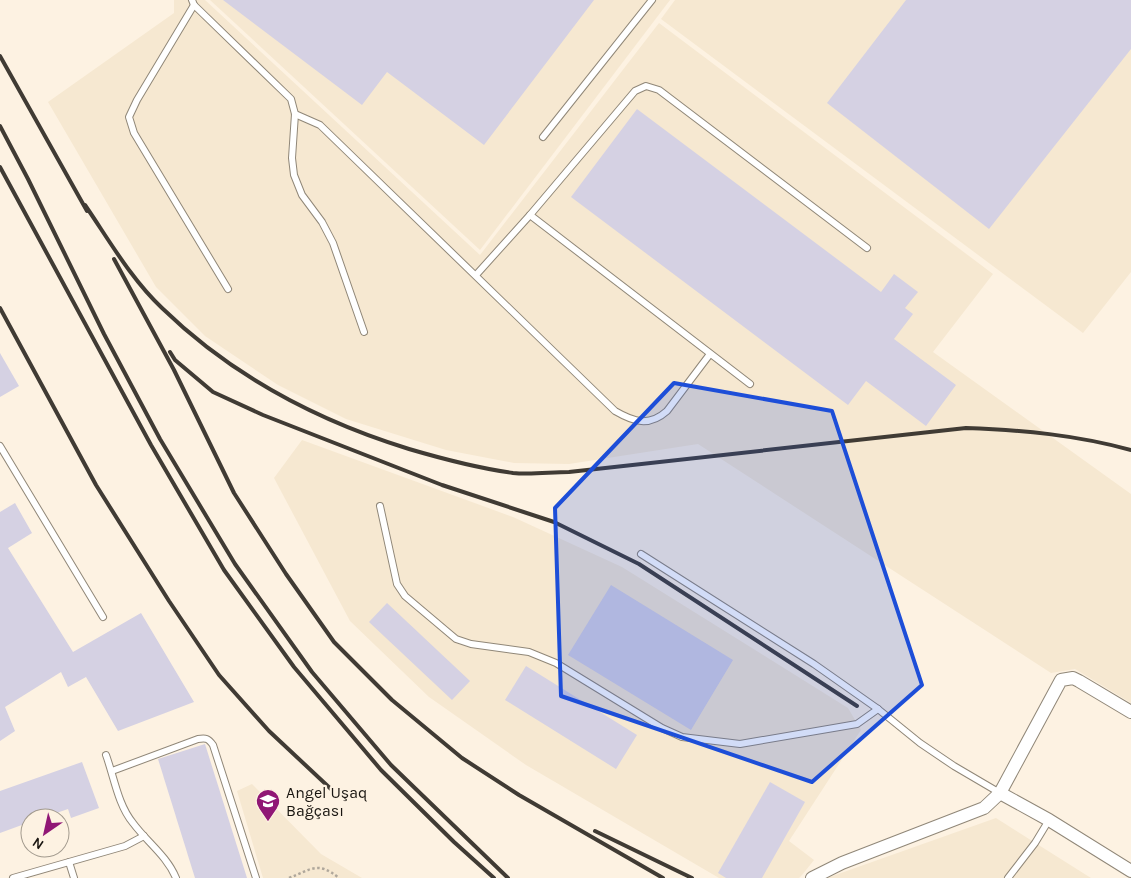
<svg xmlns="http://www.w3.org/2000/svg" width="1131" height="878" font-family="Karla,sans-serif">
<style>
.built{fill:#f6e8d1}
.building{fill:#d5d1e3}
.lines{fill:none;stroke-linecap:round;stroke-linejoin:round}
.lane-casing{stroke:#908778;stroke-width:8}
.street-casing{stroke:#908778;stroke-width:14}
.path{stroke:#afa79b;stroke-width:2.5;stroke-dasharray:2.5 2.5;stroke-linecap:butt}
.lane{stroke:#fff;stroke-width:6}
.street{stroke:#fff;stroke-width:12}
.rail{stroke:#403b34;stroke-width:4}
.marked{fill:#1d4ed8;fill-opacity:0.2;stroke:#1d4ed8;stroke-width:4;stroke-linejoin:round}
.labels{text-anchor:middle;dominant-baseline:central;stroke-width:4.5;stroke-linejoin:round;paint-order:stroke}
.poi-label{font-size:16px;fill:#191510;stroke:#fdf2e2;text-anchor:start}
</style>
<rect width="100%" height="100%" fill="#fdf2e2"/>
<g class="built">
<path d="M 174,0 L 205,0 L 480,255 L 659,23 L 993,274 L 933,352 L 1131,494 L 1131,703 L 1075,669 L 1051,673 L 698,444 L 569,464 L 514,463 L 446,450 L 346,419 L 278,385 L 205,336 L 156,287 L 48,102 L 174,13 Z"/>
<path d="M 210,0 L 670,0 L 480,250 Z"/>
<path d="M 675,0 L 1131,0 L 1131,272 L 1083,333 L 661,19 Z"/>
<path d="M 302,440 L 513,517 L 622,567 L 848,708 L 861,730 L 789,841 L 814,860 L 802,875 L 799,878 L 719,878 L 526,765 L 429,697 L 350,621 L 274,478 Z"/>
<path d="M 252,784 L 321,854 L 362,878 L 263,878 L 237,791 Z"/>
<path d="M 996,818 L 1091,878 L 827,878 Z"/>
</g>
<g class="building">
<path d="M 223,0 L 594,0 L 484,145 L 387,72 L 362,105 Z"/>
<path d="M 906,0 L 1131,0 L 1131,49 L 989,229 L 827,103 Z"/>
<path d="M 637,109 L 881,292 L 894,274 L 918,292 L 905,308 L 913,314 L 894,339 L 956,385 L 926,426 L 866,381 L 848,405 L 571,197 Z"/>
<path d="M 0,353 L 19,386 L 0,397 Z"/>
<path d="M 15,503 L 32,533 L 8,548 L 73,652 L 141,613 L 194,702 L 118,731 L 86,677 L 68,687 L 61,672 L 5,707 L 15,731 L 0,741 L 0,512 Z"/>
<path d="M 611,585 L 733,660 L 691,730 L 568,655 Z"/>
<path d="M 387,603 L 470,681 L 452,700 L 369,622 Z"/>
<path d="M 526,666 L 637,735 L 616,769 L 505,700 Z"/>
<path d="M 205,744 L 247,878 L 195,878 L 158,759 Z"/>
<path d="M 82,762 L 99,808 L 71,818 L 68,809 L 42,818 L 30,818 L 30,822 L 0,833 L 0,791 Z"/>
<path d="M 770,782 L 805,802 L 762,878 L 726,878 L 718,873 Z"/>
</g>
<g class="lines">
<g class="lane-casing">
<g id="lane">
<path d="M 192,0 L 194,5 L 291,99 L 295,114 L 292,158 L 294,175 L 302,195 L 322,222 L 333,243 L 364,332"/>
<path d="M 194,5 L 137,100 L 129,117 L 134,133 L 228,289"/>
<path d="M 295,114 L 320,125 L 615,411 C 634,422 649,427 667,411 L 710,354"/>
<path d="M 543,137 L 652,0"/>
<path d="M 476,275 L 530,215"/>
<path d="M 750,384 L 530,215 L 635,91 L 646,86 L 659,90 L 867,248"/>
<path d="M 0,446 L 103,617"/>
<path d="M 380,506 L 397,584 L 405,596 L 456,639 L 471,644 L 529,652 L 556,663 L 662,728 L 682,737 L 740,744 L 857,724 L 878,709"/>
<path d="M 641,554 L 814,664 L 878,709 L 920,743 L 954,766 L 1000,793"/>
<path d="M 106,755 C 114,777 118,805 133,823 C 147,842 167,856 176,878"/>
<path d="M 112,771 L 198,739 C 206,738 208,738 213,745 L 256,878"/>
<path d="M 69,862 L 74,878"/>
<path d="M 13,878 L 125,846 L 144,836"/>
<path d="M 1008,878 L 1035,843 L 1049,820"/>
</g>
</g>
<g class="street-casing">
<g id="street">
<path d="M 1000,793 L 1049,820 L 1131,871"/>
<path d="M 812,878 L 842,863 L 984,808 L 1000,793 L 1061,680 L 1073,678 L 1079,681 L 1131,712"/>
</g>
</g>
<path class="path" d="M 289,878 C 312,869 318,861 339,878"/>
<use href="#lane" class="lane"/>
<use href="#street" class="street"/>
<g class="rail">
<path d="M 0,56 L 87,211"/>
<path d="M 0,126 L 28,179 L 104,334 L 160,439 L 235,564 L 312,672 L 391,765 L 508,878"/>
<path d="M 0,167 L 151,445 L 224,570 L 294,667 L 381,770 L 454,842 L 494,878"/>
<path d="M 85,205 C 109,240 131,279 162,308 C 231,375 318,421 409,449 C 443,459 477,468 513,473 C 531,475 551,472 569,472 L 966,428 C 1023,430 1076,435 1131,450"/>
<path d="M 114,259 L 174,370 L 234,493 L 286,574 L 334,642 L 392,700 L 462,758 L 519,795 L 663,878"/>
<path d="M 0,308 L 96,485 L 169,601 L 219,675 L 269,731 L 332,790"/>
<path d="M 170,352 L 175,360 L 213,392 L 263,415 L 442,485 L 554,522 L 639,564 L 857,706"/>
<path d="M 595,831 L 692,878"/>
</g>
</g>
<path class="marked" d="M 674,383 L 832,411 L 922,685 L 812,782 L 561,696 L 555,508 Z"/>
<defs>
<g id="school-pin" transform="scale(1.25)"><path d="M0 17L-7.5 6A9.5 9.5 0 1 1 7.5 6Z" fill="#901775" stroke="#fdf2e2"/><path d="M0-5L7-2L0 1L-7-2ZM-4 1L0 2.5L4 1V4Q0 6-4 4Z" fill="#fff"/></g>
</defs>
<g fill-rule="evenodd">
<use href="#school-pin" x="268" y="801"/>
</g>
<g class="labels">
<g class="poi-label">
<text x="286" y="792">Angel Uşaq<tspan x="286" dy="18">Bağçası</tspan></text>
</g>
</g>
<g transform="translate(45 833) rotate(214)"><circle r="24" fill="#fdf2e2" stroke="#a29a8e"/>
<path d="M0-4L9 19L0 12L-9 19Z" fill="#901775"/>
<text y="-8" font-size="14" font-weight="bold" text-anchor="middle" fill="#191510">N</text>
</g>
</svg>
